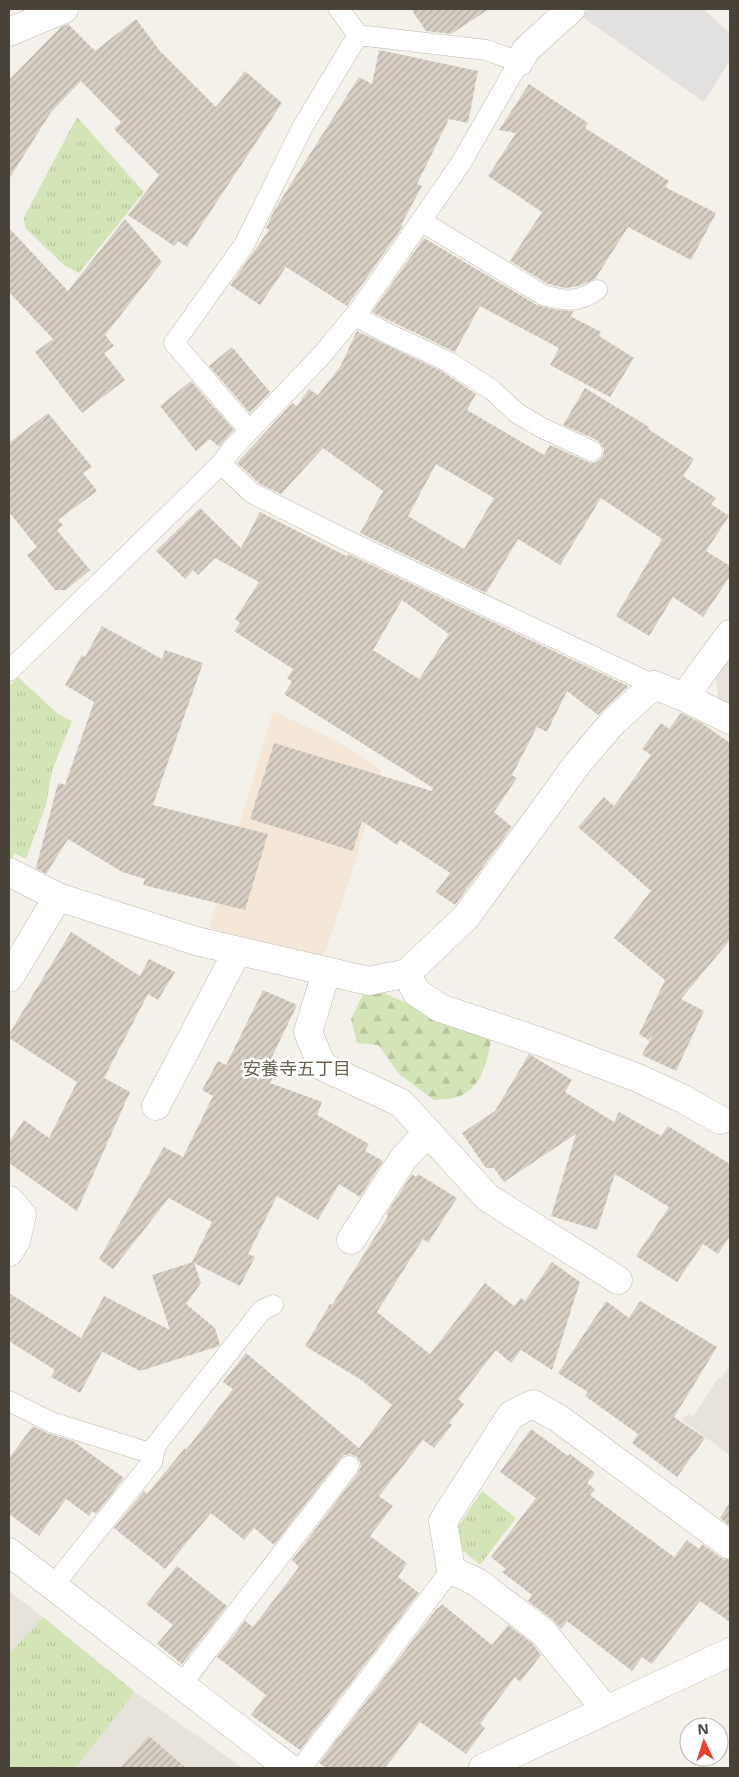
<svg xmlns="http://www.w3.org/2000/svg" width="739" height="1777" font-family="'Open Sans','Noto Sans JP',sans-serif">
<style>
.residential{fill:#e8e3da}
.commercial{fill:#f4e7d8}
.grass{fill:url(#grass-tufts)}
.forest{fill:url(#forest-firs)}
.parking{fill:#e3e1df}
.building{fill:url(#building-hatch);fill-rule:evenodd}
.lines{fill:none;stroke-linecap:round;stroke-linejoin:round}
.service-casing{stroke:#bfb8ae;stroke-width:21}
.minor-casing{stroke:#bfb8ae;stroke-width:29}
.service{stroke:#fff;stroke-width:20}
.minor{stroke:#fff;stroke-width:28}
.labels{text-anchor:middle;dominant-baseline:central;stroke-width:5;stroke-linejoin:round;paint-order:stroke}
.neighbourhood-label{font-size:18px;fill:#6a5f51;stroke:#fff}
</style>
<defs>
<pattern id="grass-tufts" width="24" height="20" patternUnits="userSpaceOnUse" patternTransform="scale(1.25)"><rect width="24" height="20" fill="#d3e5b7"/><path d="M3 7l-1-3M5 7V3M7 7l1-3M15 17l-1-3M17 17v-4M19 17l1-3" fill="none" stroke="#b7c69e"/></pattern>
<pattern id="forest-firs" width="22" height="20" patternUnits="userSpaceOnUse" patternTransform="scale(1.25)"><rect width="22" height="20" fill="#d3e5b7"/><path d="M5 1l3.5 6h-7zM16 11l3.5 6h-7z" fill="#b7c69e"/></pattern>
<pattern id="building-hatch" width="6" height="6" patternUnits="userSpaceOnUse" patternTransform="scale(1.25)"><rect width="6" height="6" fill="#d8cfc4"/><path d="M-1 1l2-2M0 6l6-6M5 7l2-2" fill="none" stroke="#b1aaa0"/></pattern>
</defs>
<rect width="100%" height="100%" fill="#f4f1eb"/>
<g class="residential">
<path d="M 730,648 L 730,711 L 719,705 L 715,668 Z"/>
<path d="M 730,1364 L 730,1455 L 682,1420 L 689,1413 L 693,1417 L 718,1378 L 721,1378 Z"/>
<path d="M 9,1591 L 43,1617 L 9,1654 Z"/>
<path d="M 135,1692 L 243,1768 L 73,1768 L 79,1764 Z"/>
</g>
<path class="commercial" d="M 273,711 L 329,737 L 359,754 L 381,771 L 353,869 L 323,959 L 209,928 Z"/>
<g class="grass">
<path d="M 77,117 L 144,192 L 79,273 L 65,266 L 25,228 L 24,217 Z"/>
<path d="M 18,677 L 58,714 L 72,721 L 52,771 L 46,805 L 26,859 L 14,853 L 12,861 L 9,859 L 9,686 Z"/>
<path d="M 482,1491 L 516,1518 L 480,1565 L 462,1550 L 457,1528 Z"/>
<path d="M 43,1617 L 135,1692 L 79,1764 L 73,1768 L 9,1768 L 9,1654 Z"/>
</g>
<path class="forest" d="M 365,990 L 379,991 L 491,1040 C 488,1059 482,1086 462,1095 C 455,1099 443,1099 434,1100 L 400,1075 L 378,1045 L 357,1043 L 351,1019 Z"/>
<path class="parking" d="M 589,9 L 703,9 L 730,33 L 730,60 L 704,102 L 581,16 Z"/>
<g class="building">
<path d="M 411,9 L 489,9 L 451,34 L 426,31 Z"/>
<path d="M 136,19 L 160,51 L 216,107 L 245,71 L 282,103 L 187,247 L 178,241 L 174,246 L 128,215 L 159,175 L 114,129 L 121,122 L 81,81 L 51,112 L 9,179 L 9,80 L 61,27 L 68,24 L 95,51 Z"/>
<path d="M 379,50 L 478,71 L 468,123 L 449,119 L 417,184 L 422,186 L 401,225 L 403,226 L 347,306 L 286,267 L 260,305 L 230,285 L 269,230 L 266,228 L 275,209 L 359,77 L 372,84 Z"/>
<path d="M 529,84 L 588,123 L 585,128 L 669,181 L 665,187 L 716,213 L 691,260 L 628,227 L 595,279 L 579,286 L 565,288 L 548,284 L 510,261 L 542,212 L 488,176 L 516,133 L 499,130 Z"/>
<path d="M 125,219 L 162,262 L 105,335 L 114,346 L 104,353 L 125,380 L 82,413 L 35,352 L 53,339 L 9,292 L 9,228 L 68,291 Z"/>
<path d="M 424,238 L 537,305 L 556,310 L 574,311 L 570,316 L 601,332 L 599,336 L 634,358 L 610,397 L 550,365 L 559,348 L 480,306 L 455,352 L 372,312 Z"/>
<path d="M 357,331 L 443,372 L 476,394 L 467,410 L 544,455 L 550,445 L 588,462 L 594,463 L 598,461 L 603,456 L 604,449 L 601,444 L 597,440 L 563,425 L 585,388 L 649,427 L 648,429 L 694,459 L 683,476 L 716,498 L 711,504 L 729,516 L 706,551 L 730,566 L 730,576 L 703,617 L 673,597 L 649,636 L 616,616 L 662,539 L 601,498 L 560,565 L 518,539 L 486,593 L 360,533 L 383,491 L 323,448 L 281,494 L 260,484 L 237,463 L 292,403 L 297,406 L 309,389 L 318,395 L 340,367 ZM 436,464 L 494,498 L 464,549 L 408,516 Z"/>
<path d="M 232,347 L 270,392 L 250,413 L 209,366 Z"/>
<path d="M 191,381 L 234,430 L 219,447 L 210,439 L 196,451 L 160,406 Z"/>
<path d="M 48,413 L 92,467 L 83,473 L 97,491 L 58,520 L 63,525 L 57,530 L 90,570 L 66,590 L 55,590 L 27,555 L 37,547 L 9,512 L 9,443 Z"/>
<path d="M 200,508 L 241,548 L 260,512 L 346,556 L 348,554 L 628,686 L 598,715 L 567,691 L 547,732 L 537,727 L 512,775 L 517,778 L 494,812 L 512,827 L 455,905 L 436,892 L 450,873 L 400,840 L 397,845 L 362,821 L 353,851 L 250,819 L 274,743 L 432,791 L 433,788 L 284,694 L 292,682 L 287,678 L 293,669 L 234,631 L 240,623 L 235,619 L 259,582 L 215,558 L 198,575 L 193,570 L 185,579 L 156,551 ZM 402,600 L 449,634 L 419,679 L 373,650 Z"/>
<path d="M 102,626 L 162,659 L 165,650 L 203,663 L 153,805 L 268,834 L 245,910 L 143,885 L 145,879 L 122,872 L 68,839 L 46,874 L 36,868 L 58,783 L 65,785 L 94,702 L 65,685 L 82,655 L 85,657 Z"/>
<path d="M 681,713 L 703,724 L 730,743 L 730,940 L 681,999 L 704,1011 L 676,1071 L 642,1055 L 653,1034 L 648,1040 L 639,1034 L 665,980 L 614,938 L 651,891 L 578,827 L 604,797 L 614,806 L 651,755 L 642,749 L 661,723 L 669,729 Z"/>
<path d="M 71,932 L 140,976 L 149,959 L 175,972 L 158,1000 L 148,994 L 104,1078 L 130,1092 L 77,1211 L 9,1163 L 9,1142 L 24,1120 L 49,1138 L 77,1082 L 9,1038 L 9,1034 Z"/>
<path d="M 263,990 L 297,1005 L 270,1061 L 279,1066 L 270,1083 L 322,1102 L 317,1115 L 369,1144 L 365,1151 L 383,1161 L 360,1197 L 339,1184 L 318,1220 L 277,1196 L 248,1254 L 255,1257 L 240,1286 L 194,1263 L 201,1283 L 186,1304 L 215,1328 L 220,1344 L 219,1346 L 140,1371 L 99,1350 L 102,1352 L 80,1393 L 51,1377 L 55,1370 L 9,1341 L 9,1293 L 81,1338 L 104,1296 L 170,1330 L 152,1275 L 193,1262 L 192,1262 L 212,1222 L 169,1198 L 113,1269 L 99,1259 L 164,1147 L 183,1157 L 213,1096 L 202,1090 L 218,1061 L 226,1065 Z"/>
<path d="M 529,1054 L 572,1080 L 565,1092 L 614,1122 L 619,1112 L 661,1136 L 668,1126 L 730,1164 L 730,1236 L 718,1254 L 703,1244 L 677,1282 L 636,1256 L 669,1207 L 615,1174 L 597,1230 L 551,1216 L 576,1134 L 504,1182 L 494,1168 L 486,1168 L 462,1133 L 495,1111 Z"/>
<path d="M 412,1174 L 416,1177 L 418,1174 L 457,1198 L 428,1243 L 423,1239 L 377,1312 L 430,1354 L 485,1283 L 514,1306 L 521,1298 L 525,1301 L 552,1262 L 580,1282 L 552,1370 L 521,1350 L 511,1363 L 496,1350 L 458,1399 L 464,1404 L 449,1423 L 452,1425 L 434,1448 L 423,1440 L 379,1496 L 393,1506 L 370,1536 L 407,1563 L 398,1577 L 419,1593 L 300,1750 L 251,1715 L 266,1695 L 217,1657 L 245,1621 L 253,1627 L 299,1567 L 292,1560 L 358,1473 L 361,1467 L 360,1462 L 357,1457 L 350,1454 L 344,1455 L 340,1459 L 274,1545 L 254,1528 L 244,1540 L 211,1513 L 165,1569 L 114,1528 L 144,1491 L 147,1494 L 185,1448 L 186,1450 L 233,1389 L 223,1382 L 246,1353 L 359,1448 L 392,1405 L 360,1379 L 305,1346 L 330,1304 L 332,1305 L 388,1216 L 386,1214 Z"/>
<path d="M 606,1301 L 629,1318 L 640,1301 L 717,1347 L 674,1417 L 705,1438 L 677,1477 L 632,1443 L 638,1434 L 585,1396 L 588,1392 L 558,1373 Z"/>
<path d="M 33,1426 L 47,1433 L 73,1441 L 124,1478 L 96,1514 L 92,1511 L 89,1516 L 66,1499 L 39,1536 L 9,1514 L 9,1458 Z"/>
<path d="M 531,1429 L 568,1456 L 570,1454 L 595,1473 L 587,1483 L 595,1489 L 590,1495 L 674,1557 L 687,1540 L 699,1549 L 702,1544 L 721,1558 L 730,1560 L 730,1622 L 700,1601 L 652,1664 L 642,1657 L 632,1671 L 567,1621 L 561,1629 L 553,1620 L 528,1601 L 532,1595 L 502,1572 L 506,1569 L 491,1557 L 536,1498 L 500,1472 Z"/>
<path d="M 730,1502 L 730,1526 L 720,1518 Z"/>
<path d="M 177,1566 L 227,1606 L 182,1664 L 157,1644 L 173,1625 L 146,1604 Z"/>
<path d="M 442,1604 L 492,1645 L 508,1625 L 532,1643 L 541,1655 L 520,1682 L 515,1677 L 480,1724 L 485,1728 L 466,1754 L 420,1722 L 385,1768 L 326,1768 L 319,1763 L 438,1607 L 439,1608 Z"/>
<path d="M 149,1736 L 186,1768 L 120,1768 Z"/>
</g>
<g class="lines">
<g class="service-casing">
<g id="service">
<path d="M 339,9 L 358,35"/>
<path d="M 421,221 L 543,295 C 564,301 578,303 597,290"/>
<path d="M 355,316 L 389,334 L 449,362 L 492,390 L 517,413 L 542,428 L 592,451"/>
<path d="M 221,464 L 252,493 L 346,540 L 654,685"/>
<path d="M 9,671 L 221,464 L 232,449 L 320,357 L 360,309 L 461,163 L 519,62 L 486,50 L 358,35 L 302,128 L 244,245 L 174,343 L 249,430"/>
<path d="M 9,1401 L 51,1422 L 153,1454"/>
<path d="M 53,1586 L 152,1462 L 156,1445 L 262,1310 L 273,1305"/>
<path d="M 181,1685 L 349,1466"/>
<path d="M 301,1768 L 451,1570"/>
</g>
</g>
<g class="minor-casing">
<g id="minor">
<path d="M 9,32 L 64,9"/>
<path d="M 519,62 L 526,50 L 571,9"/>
<path d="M 684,697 L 730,634"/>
<path d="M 9,872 L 58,897 L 196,941 L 369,981 L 407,973 L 466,917 L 578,763 L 614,721 L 654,685 L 684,697 L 730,720"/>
<path d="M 326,973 L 308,1032 L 322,1066 L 401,1103 L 488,1198 L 618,1280"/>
<path d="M 407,973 L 416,992 L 440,1008 L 550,1045 L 638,1078 L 683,1099 L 720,1120"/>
<path d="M 9,978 L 58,897"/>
<path d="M 156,1106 L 237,952"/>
<path d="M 9,1200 L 22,1215 L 16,1241 L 9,1252"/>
<path d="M 351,1240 L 403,1159 L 428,1132"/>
<path d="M 9,1552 L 289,1768"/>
<path d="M 606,1710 L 543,1632 L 477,1582 L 451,1570 L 443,1521 L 511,1415 L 533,1404 L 558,1418 L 730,1545"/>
<path d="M 483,1768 L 730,1652"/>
</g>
</g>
<use href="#service" class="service"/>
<use href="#minor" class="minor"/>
</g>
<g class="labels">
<g class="neighbourhood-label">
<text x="297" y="1068">安養寺五丁目</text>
</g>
</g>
<rect width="739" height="1777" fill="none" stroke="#484239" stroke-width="20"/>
<g transform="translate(704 1742) rotate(356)"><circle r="24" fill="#ffffff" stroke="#b6b3b0"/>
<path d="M0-4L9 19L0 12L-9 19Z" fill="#ec3f2b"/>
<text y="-8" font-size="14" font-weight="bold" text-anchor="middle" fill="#484239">N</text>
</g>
</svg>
